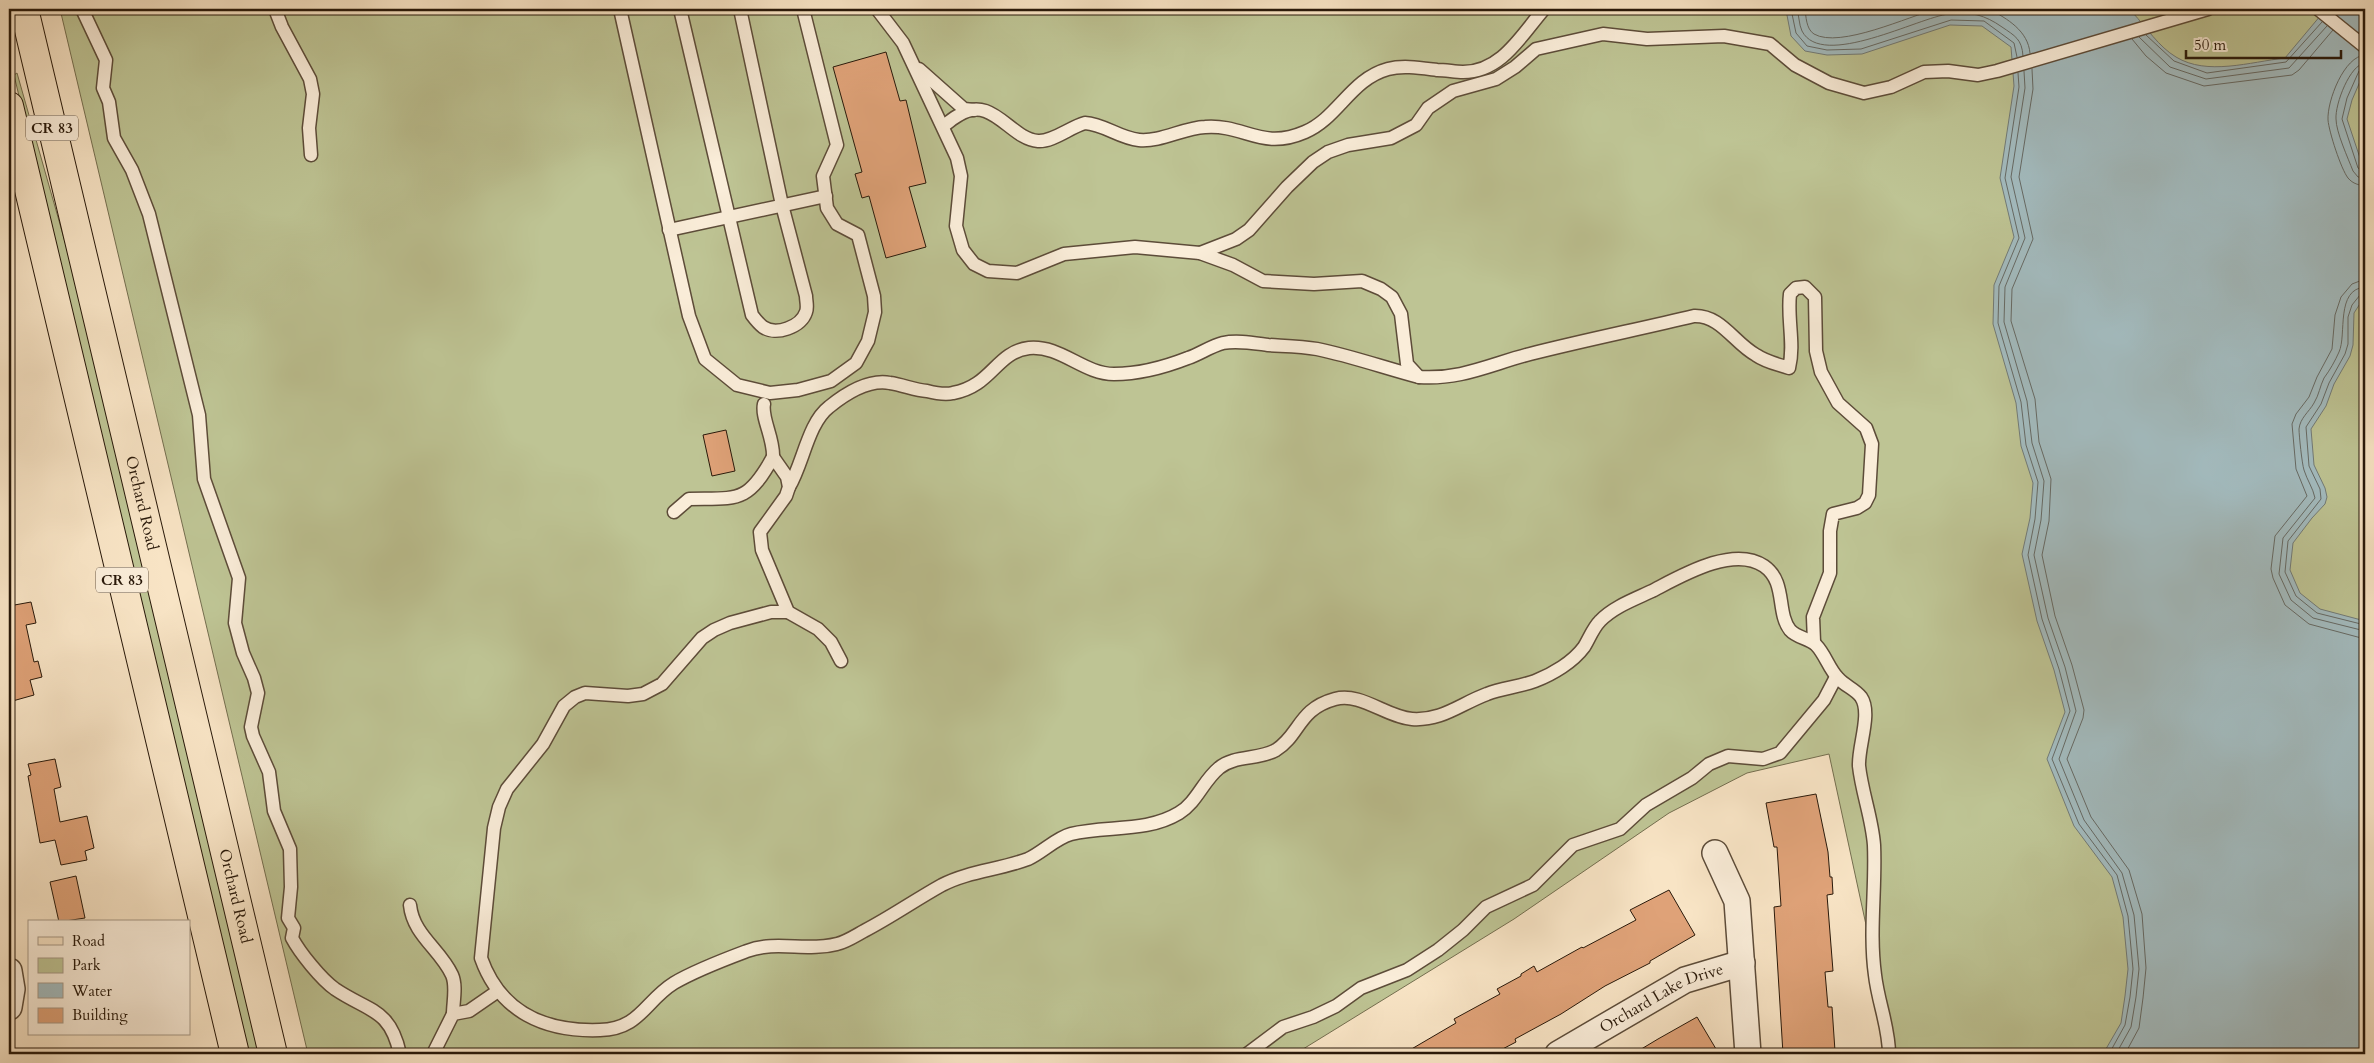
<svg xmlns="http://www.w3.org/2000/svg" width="2374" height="1063" font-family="Cardo,serif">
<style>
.green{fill:#bec494;stroke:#746e4f}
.water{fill:#a3bcc0;stroke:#727b77}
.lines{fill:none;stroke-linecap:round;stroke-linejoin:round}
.shore{stroke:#666a65;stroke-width:1}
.building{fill:#dfa278;stroke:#29190a}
.service-casing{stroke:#5d4c39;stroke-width:15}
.minor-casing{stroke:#5d4c39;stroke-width:28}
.primary-casing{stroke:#29190a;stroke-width:30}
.service{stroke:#faedd9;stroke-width:12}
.minor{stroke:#faedd9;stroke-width:25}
.primary{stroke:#f8e4c5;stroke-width:28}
.labels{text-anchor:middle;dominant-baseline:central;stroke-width:4;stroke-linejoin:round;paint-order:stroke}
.shield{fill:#faedd9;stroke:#685948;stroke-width:1}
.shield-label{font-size:15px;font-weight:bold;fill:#29190a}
.street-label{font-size:16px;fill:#29190a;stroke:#faedd9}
</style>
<rect width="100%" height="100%" fill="#f8e4c5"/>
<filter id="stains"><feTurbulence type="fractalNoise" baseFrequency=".004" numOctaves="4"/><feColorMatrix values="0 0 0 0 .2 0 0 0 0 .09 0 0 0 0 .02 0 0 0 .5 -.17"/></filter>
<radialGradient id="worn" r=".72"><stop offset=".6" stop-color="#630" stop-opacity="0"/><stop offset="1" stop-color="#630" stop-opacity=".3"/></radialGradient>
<g class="green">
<path d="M 60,9 L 2340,9 L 2365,34 L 2365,1054 L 1894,1054 L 1829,754 L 1747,773 L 1669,813 L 1514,919 L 1295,1054 L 308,1054 Z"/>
<path d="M 17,73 L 73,270 L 259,1054 L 247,1054 L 14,75 Z"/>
</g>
<path class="water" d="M 2134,9 L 2133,13 C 2146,27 2159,47 2176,57 C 2207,76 2250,62 2285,58 L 2326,9 L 2365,9 L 2365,70 L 2352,100 L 2347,119 L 2365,173 L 2365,296 L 2354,313 L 2353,345 L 2350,356 L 2334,384 L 2326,406 L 2311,429 L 2314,465 L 2325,488 L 2327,497 L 2325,504 L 2312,518 L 2293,543 L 2290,570 L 2300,593 L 2320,609 L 2365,621 L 2365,1054 L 2103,1054 L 2121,1023 L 2125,996 L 2128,969 L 2123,917 L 2112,877 L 2074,826 L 2047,759 L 2065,712 L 2054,670 L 2037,621 L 2022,554 L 2030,518 L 2033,483 L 2021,446 L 2016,403 L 1993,324 L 1994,285 L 2014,237 L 2000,178 L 2014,86 L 2011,47 L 1982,26 L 1950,25 L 1862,54 L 1827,55 L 1805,51 L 1791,36 L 1786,10 Z"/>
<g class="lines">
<g class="shore">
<path d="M 1791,9 L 1796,33 L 1807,46 L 1827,50 L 1861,49 L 1951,20 L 1984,21 L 2014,43 L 2017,57"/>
<path d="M 1797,9 C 1799,15 1799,25 1802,31 C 1822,70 1919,17 1949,14 C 1970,11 1985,15 2002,27 C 2015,36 2022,39 2023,56"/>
<path d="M 1805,9 C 1806,16 1806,29 1814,34 C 1840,49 1909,16 1937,9"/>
<path d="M 1989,9 C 2008,19 2028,31 2030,53"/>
<path d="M 2146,35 L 2174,61 L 2207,73 L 2286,62 L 2322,22"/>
<path d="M 2139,37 L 2170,67 L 2206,79 L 2289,68 L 2327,26"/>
<path d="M 2132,39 L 2146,56 L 2166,73 L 2204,86 L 2292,75 L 2299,70 L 2333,30"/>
<path d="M 2365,55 C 2344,56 2327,101 2328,120 C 2329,132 2341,169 2348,178 C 2353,184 2359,185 2365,186"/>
<path d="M 2365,63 C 2350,64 2335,104 2336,119 C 2336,132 2348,158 2353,171 L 2358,177 L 2365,178"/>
<path d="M 2032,69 L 2033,89 L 2019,177 L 2033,239 L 2012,289 L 2011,321 L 2035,399 L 2039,442 L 2051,479 L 2049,521 L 2042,555 L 2055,616 L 2072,665 L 2084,710 L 2083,718 L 2067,759 L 2091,817 L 2129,870 L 2142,914 L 2146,968 L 2143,998 L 2139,1028 L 2125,1054"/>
<path d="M 2365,69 L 2359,71 L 2347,98 L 2342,119 L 2358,168 L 2365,172"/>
<path d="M 2024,71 L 2025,88 L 2011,177 L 2025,238 L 2005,287 L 2004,322 L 2027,401 L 2032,443 L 2044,481 L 2041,520 L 2034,555 L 2048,618 L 2065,667 L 2076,711 L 2059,759 L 2084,820 L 2122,873 L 2134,915 L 2139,969 L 2136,997 L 2131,1027 L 2116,1054"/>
<path d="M 2018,73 L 2019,87 L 2005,178 L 2019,238 L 1999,286 L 1998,323 L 2021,402 L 2026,445 L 2038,482 L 2035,519 L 2028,555 L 2042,619 L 2059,669 L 2070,711 L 2052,759 L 2079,824 L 2117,875 L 2128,916 L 2133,969 L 2130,997 L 2125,1025 L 2109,1054"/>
<path d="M 2365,279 L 2352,284 L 2341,297 L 2335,315 L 2332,349 L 2317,377 L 2309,397 L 2296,414 L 2292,424 L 2296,469 L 2307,496 L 2275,536 L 2271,569 L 2273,578 L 2285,605 L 2309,624 L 2365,639"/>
<path d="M 2365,287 C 2335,289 2347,335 2339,352 C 2335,361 2330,370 2324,378 C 2320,386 2319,395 2314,403 C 2309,412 2300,418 2299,429 C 2299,435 2302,464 2304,470 C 2307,480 2313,488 2315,498 L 2283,538 L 2279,574 L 2291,600 L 2313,618 L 2365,631"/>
<path d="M 2365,293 L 2360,295 L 2352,305 L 2348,317 L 2348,344 L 2345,354 L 2329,383 L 2321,404 L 2306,427 L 2309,466 L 2320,489 L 2321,499 L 2288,541 L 2285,572 L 2296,596 L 2317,613 L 2365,625"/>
</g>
</g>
<g class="building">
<path d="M 886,52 L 900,101 L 906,100 L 926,183 L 909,187 L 926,247 L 886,258 L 869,196 L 862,198 L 855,174 L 862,172 L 833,67 Z"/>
<path d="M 726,430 L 735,471 L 712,476 L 703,435 Z"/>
<path d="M 31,602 L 36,623 L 26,625 L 34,662 L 38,661 L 42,677 L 30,680 L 34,695 L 9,702 L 9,606 Z"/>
<path d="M 55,759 L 61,787 L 54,789 L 60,822 L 87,816 L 94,848 L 85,851 L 87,860 L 61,865 L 55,840 L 40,843 L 28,776 L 31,775 L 28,764 Z"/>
<path d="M 1816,794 L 1828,852 L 1830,877 L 1832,877 L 1833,894 L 1827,895 L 1833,971 L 1825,972 L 1828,1007 L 1832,1007 L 1835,1051 L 1783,1054 L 1774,907 L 1781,906 L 1777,847 L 1774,847 L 1766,803 Z"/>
<path d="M 76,876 L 85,918 L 59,922 L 50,882 Z"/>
<path d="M 1669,890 L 1695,935 L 1650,961 L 1650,963 L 1605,986 L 1561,1014 L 1515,1039 L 1516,1042 L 1493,1054 L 1403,1054 L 1456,1023 L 1454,1019 L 1500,994 L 1497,989 L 1521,976 L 1521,974 L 1534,966 L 1537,972 L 1582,947 L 1583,948 L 1636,920 L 1630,910 Z"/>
<path d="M 1697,1017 L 1719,1054 L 1633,1054 L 1658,1039 Z"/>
</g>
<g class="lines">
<g class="service-casing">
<g id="service">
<path d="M 82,9 L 106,60 L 103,88 L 109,102 L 114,138 L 132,170 L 149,214 L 199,415 L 204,479 L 239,578 L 235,623 L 243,653 L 254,678 L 258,693 L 251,727 L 253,736 L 269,772 L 274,811 L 290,849 L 291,887 L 288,918 L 294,928 L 292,938 C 300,953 321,979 335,989 C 369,1012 390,1008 400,1054"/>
<path d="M 275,9 L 282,27 L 310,79 L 313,94 L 309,128 L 311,155"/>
<path d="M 620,9 L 689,316 L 705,359 L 737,385 L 770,393 L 798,390 L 831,381 L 856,363 L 868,341 L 875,312 L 874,296 L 858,235 L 837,224 L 827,208 L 823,176 L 837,145 L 803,9"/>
<path d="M 680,9 L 752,315 C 755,319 759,324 763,327 C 776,336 801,327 806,312 C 808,307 806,301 806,296 L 782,205 L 740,9"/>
<path d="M 877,9 L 903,43 L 957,158 L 961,176 L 956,226 L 963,250 L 974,264 L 988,271 L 1017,273 L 1064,254 L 1135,247 L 1200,253 L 1233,265 L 1263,281 L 1314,284 L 1362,281 L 1381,289 L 1392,297 L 1401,314 L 1407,364 L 1419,377"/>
<path d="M 2318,9 L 2365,47"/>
<path d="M 919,69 L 964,109 L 974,110"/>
<path d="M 943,126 C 948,123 953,118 959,115 C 992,94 1010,139 1038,141 C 1053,142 1070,127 1085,123 C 1104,124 1119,138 1139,140 C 1161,142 1183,128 1205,127 C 1245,124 1261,151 1305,132 C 1338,118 1351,79 1388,69 C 1403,65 1421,68 1437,70 C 1446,70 1455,72 1463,72 C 1502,72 1522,34 1544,9"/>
<path d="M 669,230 L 826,196"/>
<path d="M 1200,253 L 1236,239 L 1249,230 L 1287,187 L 1313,162 L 1328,152 L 1348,145 L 1391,138 L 1416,125 L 1428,108 L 1453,91 L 1496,79 L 1515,67 L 1536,49 L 1603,34 L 1647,39 L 1724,36 L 1770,44 L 1795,65 L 1829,83 L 1864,93 L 1891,87 L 1924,72 L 1948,71 L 1978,75 L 1997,71 L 2208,9"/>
<path d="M 764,404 C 761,418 774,438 773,457"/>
<path d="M 789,487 C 803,464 808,423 829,407 C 845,394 869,379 890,383 C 903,385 915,390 927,391 C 935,393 945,395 953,393 C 992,386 996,352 1029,348 C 1061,345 1083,374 1114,374 C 1138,374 1165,367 1188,358 C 1200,354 1211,346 1223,343 C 1237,340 1253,343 1268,345 C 1284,346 1301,346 1317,349 C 1351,356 1385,368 1419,377 C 1461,380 1491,364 1530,354 C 1585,340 1640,329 1694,316 C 1721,315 1734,343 1756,355 C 1766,362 1777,364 1789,368 C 1795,344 1787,319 1790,294 L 1796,288 L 1805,287 L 1815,297 L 1816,351 L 1821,372 L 1838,403 L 1866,428 L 1872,444 L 1869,495 L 1865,503 L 1857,508 L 1833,514 L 1830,531 L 1830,573 L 1813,617 L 1814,642"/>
<path d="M 674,512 L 689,499 C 738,498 747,504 773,457 L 787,477 L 789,487 L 786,496 L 760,532 L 762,550 L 788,612 L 818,629 L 831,642 L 841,661"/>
<path d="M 788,612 L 771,612 L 730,623 L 714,630 L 702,638 L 662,684 L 643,694 L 628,696 L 585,693 L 575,697 L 564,706 L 543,744 L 507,789 L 499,807 L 494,828 L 481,958 C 500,1012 545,1032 600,1030 C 640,1029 645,1001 674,983 C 696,970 723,960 747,951 C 776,940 807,952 837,944 C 846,942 855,936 864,931 C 891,917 915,900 942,885 C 969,871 999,870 1028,859 C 1043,852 1056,838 1071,834 C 1106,825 1146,833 1179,813 C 1197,802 1203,781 1219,768 C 1234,755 1259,760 1276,750 C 1300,735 1298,709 1335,699 C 1361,692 1386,717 1412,719 C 1442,721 1460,704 1487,694 C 1502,688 1519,687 1535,681 C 1553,674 1573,662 1584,647 C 1589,639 1593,628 1600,621 C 1613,607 1635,599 1652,591 C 1681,576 1733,545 1764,566 C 1787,582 1776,612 1790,630 C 1797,638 1809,638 1816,645 C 1825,654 1829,669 1838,678 C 1845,686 1855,689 1861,697 C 1872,713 1858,746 1859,766 C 1862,793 1872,818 1874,845 C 1876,888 1869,932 1875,975 C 1878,1002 1889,1027 1889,1054"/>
<path d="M 410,905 C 413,935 440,949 452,975 C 457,986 453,1002 453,1014"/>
<path d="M 433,1054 L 453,1014 L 469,1011 L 498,991"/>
<path d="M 1247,1054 L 1283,1027 L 1313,1017 L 1336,1006 L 1361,988 L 1407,970 L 1438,950 L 1463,930 L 1486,907 L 1533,885 L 1573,845 L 1620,829 L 1646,805 L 1692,778 L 1709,764 L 1728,756 L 1763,759 L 1780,753 L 1824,700 L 1836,677"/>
</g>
</g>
<g class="minor-casing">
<g id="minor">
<path d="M 1715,853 L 1737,901 L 1748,1054"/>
<path d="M 9,971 L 12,989 L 9,1007"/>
<path id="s1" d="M 1558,1054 L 1685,980 L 1742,963"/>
</g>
</g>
<g class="primary-casing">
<g id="primary">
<path id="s2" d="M 24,9 L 273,1054"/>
<path d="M 9,106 L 235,1054"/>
</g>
</g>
<use href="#service" class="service"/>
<use href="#minor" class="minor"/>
<use href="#primary" class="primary"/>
</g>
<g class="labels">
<g class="shield">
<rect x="26" y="115.5" width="52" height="25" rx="4"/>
<rect x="96" y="567.5" width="52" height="25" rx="4"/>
</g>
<g class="shield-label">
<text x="52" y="128">CR 83</text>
<text x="122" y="580">CR 83</text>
</g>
<g class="street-label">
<text stroke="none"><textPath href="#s2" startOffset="508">Orchard Road</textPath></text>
<text stroke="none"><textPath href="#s2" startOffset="912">Orchard Road</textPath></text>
<text stroke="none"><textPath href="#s1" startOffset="118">Orchard Lake Drive</textPath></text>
</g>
</g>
<rect width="2374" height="1063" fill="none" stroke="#f8e4c5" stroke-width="30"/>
<rect x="10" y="10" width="2354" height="1043" fill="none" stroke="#29190a" stroke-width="2.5"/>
<rect x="15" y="15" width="2344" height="1033" fill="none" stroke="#29190a"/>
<rect x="28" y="920" width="162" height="115" fill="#faedd9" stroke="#a69886"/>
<rect x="38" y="937" width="25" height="8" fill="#f8e4c5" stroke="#a69886"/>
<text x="72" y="946" font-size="15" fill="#29190a">Road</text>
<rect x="38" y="958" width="25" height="15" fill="#bec494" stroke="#a69886"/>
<text x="72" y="970" font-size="15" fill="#29190a">Park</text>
<rect x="38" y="983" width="25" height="15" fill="#a3bcc0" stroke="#a69886"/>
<text x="72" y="996" font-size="15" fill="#29190a">Water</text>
<rect x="38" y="1008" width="25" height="15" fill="#dfa278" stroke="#a69886"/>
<text x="72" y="1020" font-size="15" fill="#29190a">Building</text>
<path d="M2186 50v8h155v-8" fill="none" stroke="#29190a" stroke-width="2.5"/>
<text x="2194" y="50" font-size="15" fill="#29190a" stroke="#faedd9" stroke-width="4" paint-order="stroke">50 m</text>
<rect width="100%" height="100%" filter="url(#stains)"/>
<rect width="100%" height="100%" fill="url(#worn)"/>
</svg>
